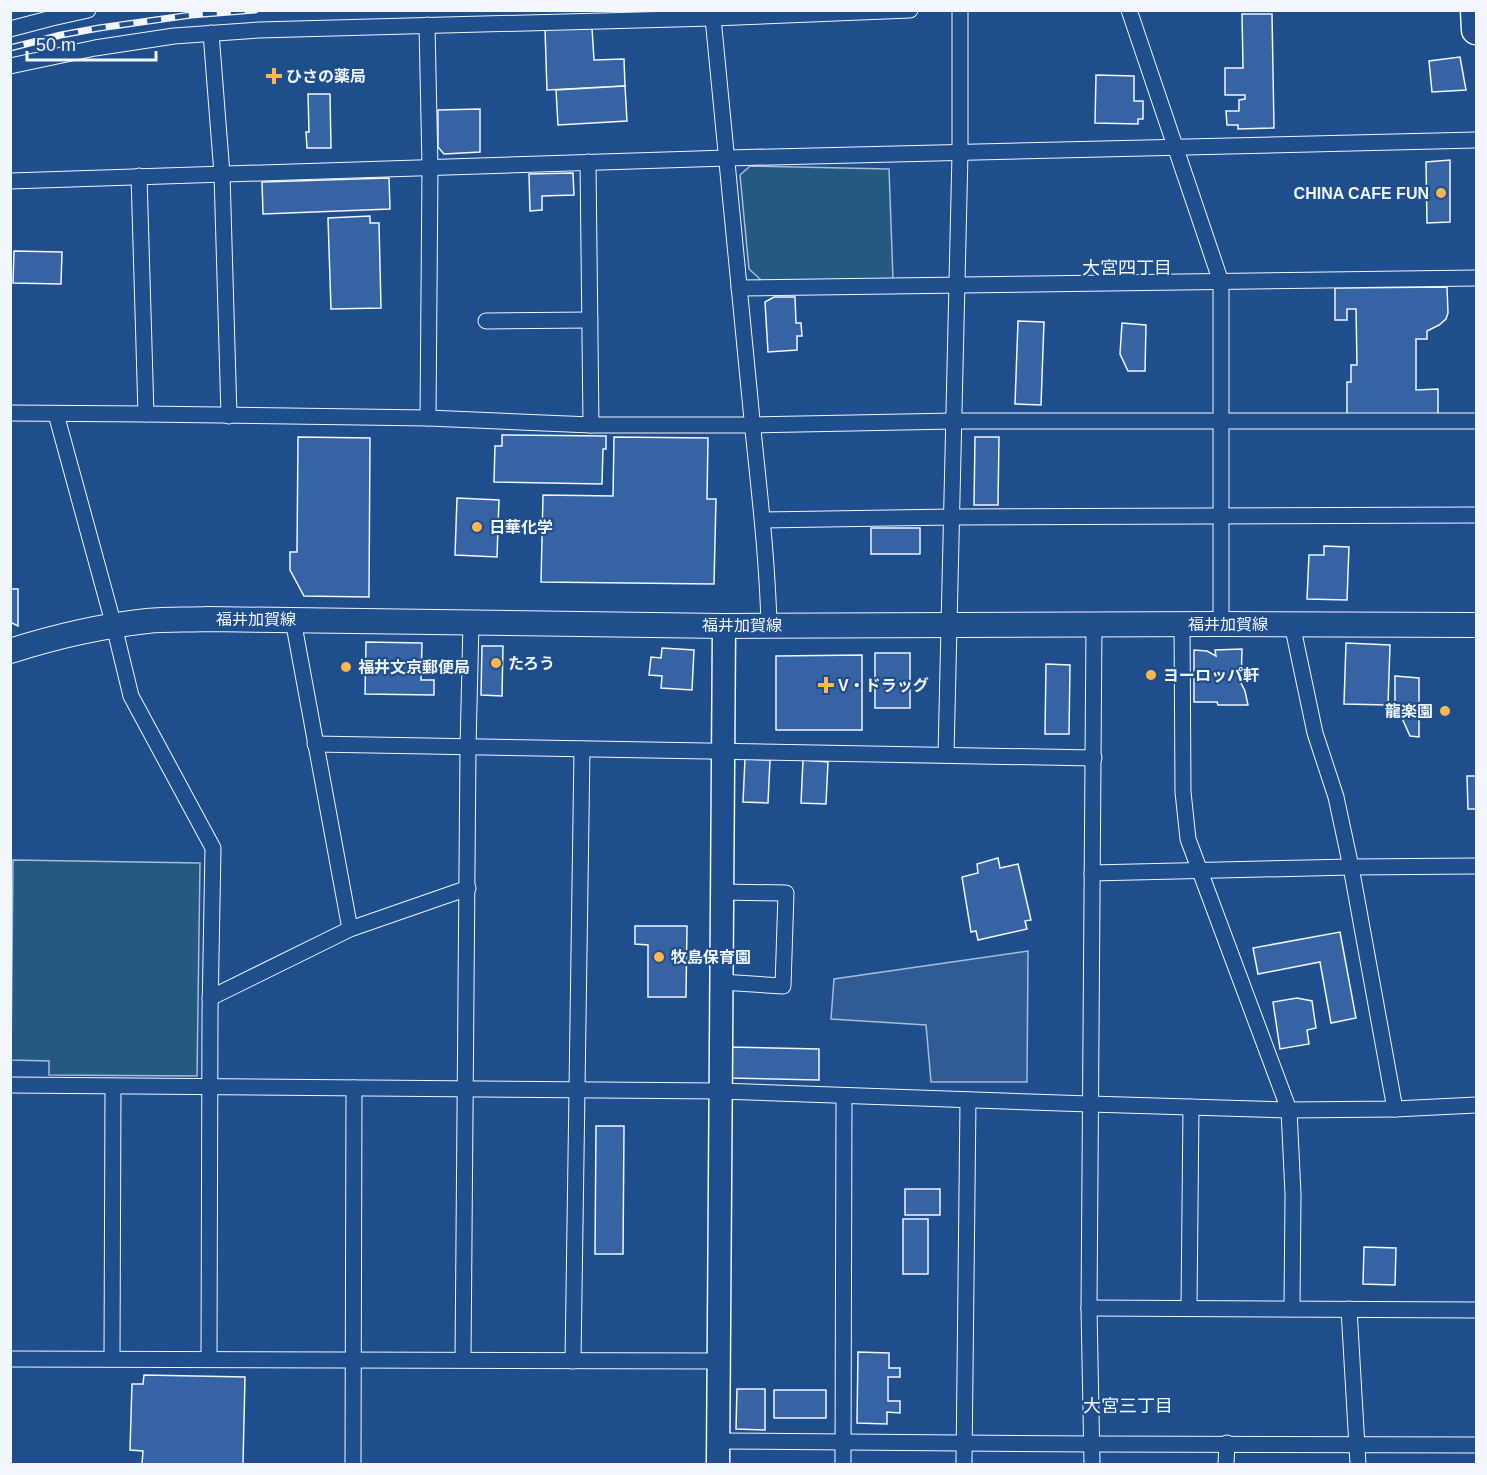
<svg xmlns="http://www.w3.org/2000/svg" width="1487" height="1475" font-family="Arial,'Noto Sans JP',sans-serif">
<style>
.green{fill:#245a82;stroke:#a8bbd7;stroke-width:1.5}
.parking{fill:#305b95;stroke:#a8bbd7;stroke-width:1.5}
.building{fill:#3563a3;stroke:#f2f6ff;stroke-width:1.5}
.lines{fill:none;stroke-linecap:round;stroke-linejoin:round}
.street-casing{stroke:#f2f6ff;stroke-width:17}
.secondary-casing{stroke:#f2f6ff;stroke-width:25}
.primary-casing{stroke:#f2f6ff;stroke-width:26}
.highway-casing{stroke:#f2f6ff;stroke-width:31}
.street{stroke:#1f4e8c;stroke-width:15}
.secondary{stroke:#1f4e8c;stroke-width:22}
.primary{stroke:#1f4e8c;stroke-width:24}
.highway{stroke:#1f4e8c;stroke-width:28}
.rail-casing{stroke:#f2f6ff;stroke-width:7}
.rail{stroke:#1f4e8c;stroke-width:4.5;stroke-dasharray:14;stroke-linecap:butt}
.poi-dot{fill:#ffb74d;stroke:#1f4e8c;stroke-width:2}
.labels{text-anchor:middle;dominant-baseline:central;stroke-width:4.5;stroke-linejoin:round;paint-order:stroke}
.poi-label{font-size:16px;font-weight:bold;fill:#f2f6ff;stroke:#1f4e8c;text-anchor:start}
.street-label{font-size:16px;fill:#f2f6ff;stroke:#1f4e8c}
.neighbourhood-label{font-size:18px;fill:#f2f6ff;stroke:#1f4e8c}
</style>
<rect width="100%" height="100%" fill="#1f4e8c"/>
<g class="green">
<path d="M 750,166 L 889,169 L 893,279 L 762,281 L 749,269 L 740,175 Z"/>
<path d="M 13,860 L 200,863 L 197,1076 L 49,1075 L 49,1061 L 11,1060 Z"/>
</g>
<path class="parking" d="M 1028,951 L 1027,1082 L 931,1082 L 926,1025 L 831,1019 L 834,979 Z"/>
<g class="building">
<path d="M 1242,14 L 1272,14 L 1274,128 L 1238,129 L 1238,125 L 1227,125 L 1226,111 L 1239,111 L 1239,100 L 1245,99 L 1245,95 L 1225,95 L 1225,68 L 1243,68 Z"/>
<path d="M 592,28 L 594,60 L 624,59 L 625,86 L 547,90 L 545,29 Z"/>
<path d="M 1460,57 L 1466,90 L 1432,92 L 1429,61 Z"/>
<path d="M 1096,75 L 1134,76 L 1134,101 L 1143,101 L 1143,119 L 1138,119 L 1138,124 L 1095,123 Z"/>
<path d="M 625,86 L 627,121 L 558,125 L 556,90 Z"/>
<path d="M 308,94 L 330,94 L 331,148 L 307,148 L 306,132 L 309,132 Z"/>
<path d="M 480,109 L 480,152 L 444,154 L 438,147 L 438,110 Z"/>
<path d="M 1450,160 L 1450,222 L 1427,223 L 1426,162 Z"/>
<path d="M 573,173 L 574,195 L 542,196 L 542,210 L 530,211 L 529,174 Z"/>
<path d="M 389,178 L 390,209 L 263,214 L 262,182 Z"/>
<path d="M 370,216 L 370,223 L 379,223 L 381,308 L 331,309 L 328,218 Z"/>
<path d="M 14,251 L 62,252 L 61,284 L 13,283 Z"/>
<path d="M 1447,287 L 1448,313 L 1446,319 L 1439,325 L 1427,331 L 1427,339 L 1416,339 L 1416,390 L 1438,389 L 1438,414 L 1347,415 L 1347,382 L 1351,382 L 1351,365 L 1357,365 L 1356,309 L 1347,309 L 1347,320 L 1335,320 L 1335,288 Z"/>
<path d="M 774,297 L 795,297 L 796,323 L 801,323 L 802,336 L 797,336 L 797,350 L 768,352 L 765,302 Z"/>
<path d="M 1018,321 L 1044,322 L 1041,405 L 1015,404 Z"/>
<path d="M 1122,323 L 1146,325 L 1145,371 L 1128,371 L 1120,354 Z"/>
<path d="M 502,435 L 606,436 L 606,449 L 603,449 L 602,484 L 494,482 L 495,446 L 502,446 Z"/>
<path d="M 298,437 L 370,438 L 369,597 L 304,596 L 290,570 L 290,552 L 297,552 Z"/>
<path d="M 614,437 L 708,438 L 707,499 L 716,499 L 714,584 L 541,582 L 543,495 L 613,496 Z"/>
<path d="M 975,437 L 999,437 L 998,505 L 974,505 Z"/>
<path d="M 457,498 L 499,500 L 497,557 L 455,555 Z"/>
<rect x="871" y="528" width="49" height="26"/>
<path d="M 1324,546 L 1349,547 L 1347,600 L 1307,599 L 1309,555 L 1324,555 Z"/>
<path d="M 10,589 L 18,589 L 18,626 L 10,622 Z"/>
<path d="M 366,642 L 422,643 L 421,680 L 434,680 L 434,695 L 365,694 Z"/>
<path d="M 1346,643 L 1390,645 L 1388,705 L 1344,704 Z"/>
<path d="M 482,646 L 503,646 L 502,696 L 481,695 Z"/>
<path d="M 662,648 L 694,650 L 692,690 L 661,688 L 662,676 L 649,675 L 651,657 L 661,658 Z"/>
<path d="M 1242,649 L 1241,683 L 1245,691 L 1248,705 L 1218,705 L 1217,702 L 1194,702 L 1194,650 L 1207,651 L 1216,656 L 1215,650 Z"/>
<rect x="875" y="653" width="35" height="55"/>
<path d="M 862,655 L 862,730 L 776,730 L 776,656 Z"/>
<path d="M 1046,664 L 1070,665 L 1069,734 L 1045,734 Z"/>
<path d="M 1395,676 L 1419,678 L 1419,737 L 1410,736 L 1401,716 L 1395,709 Z"/>
<path d="M 745,759 L 770,760 L 768,803 L 743,802 Z"/>
<path d="M 803,760 L 828,762 L 826,804 L 801,803 Z"/>
<path d="M 1467,776 L 1476,776 L 1476,809 L 1468,809 Z"/>
<path d="M 998,858 L 1000,868 L 1018,864 L 1031,920 L 1025,921 L 1027,929 L 978,940 L 976,931 L 971,932 L 962,877 L 978,873 L 977,864 Z"/>
<path d="M 635,926 L 687,926 L 686,997 L 648,997 L 648,945 L 635,944 Z"/>
<path d="M 1340,932 L 1356,1018 L 1331,1023 L 1320,962 L 1258,974 L 1253,948 Z"/>
<path d="M 1297,998 L 1312,1001 L 1316,1028 L 1307,1030 L 1309,1044 L 1280,1049 L 1273,1002 Z"/>
<path d="M 727,1047 L 819,1049 L 819,1080 L 728,1078 Z"/>
<path d="M 596,1126 L 624,1126 L 623,1254 L 595,1254 Z"/>
<rect x="905" y="1189" width="35" height="26"/>
<rect x="903" y="1219" width="25" height="55"/>
<path d="M 1364,1247 L 1396,1248 L 1395,1285 L 1363,1284 Z"/>
<path d="M 858,1352 L 889,1353 L 889,1368 L 900,1368 L 900,1377 L 888,1377 L 888,1401 L 900,1401 L 900,1413 L 887,1412 L 887,1424 L 857,1423 Z"/>
<path d="M 144,1375 L 245,1377 L 243,1464 L 142,1464 L 143,1451 L 130,1450 L 132,1384 L 143,1384 Z"/>
<path d="M 737,1389 L 765,1389 L 765,1430 L 736,1429 Z"/>
<rect x="774" y="1390" width="52" height="28"/>
</g>
<g class="lines">
<g class="street-casing">
<g id="street">
<path d="M 1129,10 L 1221,282 L 1221,624"/>
<path d="M 713,18 C 725,145 737,272 750,399 C 757,474 767,549 769,625"/>
<path d="M 427,25 L 430,167 L 428,418"/>
<path d="M 10,29 L 52,18 L 88,10"/>
<path d="M 211,33 L 222,174 L 229,416"/>
<path d="M 10,66 L 95,48 L 174,36 L 259,30 L 713,18 L 910,10"/>
<path d="M 588,162 L 591,425"/>
<path d="M 139,176 L 146,414"/>
<path d="M 10,181 L 727,158 L 1476,140"/>
<path d="M 739,288 L 1476,278"/>
<path d="M 486,321 L 590,320"/>
<path d="M 10,413 L 146,414 L 428,418 L 591,425 L 752,425 L 954,421 L 1476,421"/>
<path d="M 56,414 L 114,626 L 131,696 L 213,848 L 210,1013 L 209,1359"/>
<path d="M 763,520 L 952,517 L 1476,515"/>
<path d="M 293,620 L 350,929"/>
<path d="M 1182,624 L 1183,792 L 1188,839 L 1289,1110 L 1293,1194 L 1292,1309"/>
<path d="M 1292,624 L 1315,733 L 1336,797 L 1351,867 L 1395,1109"/>
<path d="M 315,744 L 1094,758"/>
<path d="M 946,755 L 960,153 L 960,10"/>
<path d="M 1092,873 L 1351,867 L 1476,866"/>
<path d="M 721,982 L 783,986 L 786,893 L 722,892"/>
<path d="M 210,998 L 350,929 L 468,888"/>
<path d="M 10,1085 L 720,1091 L 1090,1104 L 1289,1110 L 1395,1109 L 1476,1105"/>
<path d="M 1089,1308 L 1476,1310"/>
<path d="M 1189,1308 L 1191,1107"/>
<path d="M 1349,1309 L 1358,1464"/>
<path d="M 10,1359 L 718,1361"/>
<path d="M 112,1359 L 113,1086"/>
<path d="M 463,1360 L 468,747 L 471,623"/>
<path d="M 573,1361 L 582,749"/>
<path d="M 718,1441 L 1093,1444 L 1476,1445"/>
<path d="M 353,1464 L 354,1088"/>
<path d="M 843,1464 L 844,1096"/>
<path d="M 964,1464 L 968,1100"/>
<path d="M 1092,1464 L 1089,1308 L 1094,624"/>
<path d="M 1226,1464 L 1227,1443"/>
</g>
</g>
<g class="secondary-casing">
<path id="secondary" d="M 718,1464 L 724,626"/>
</g>
<g class="primary-casing">
<path id="primary" d="M 10,651 C 54,637 101,626 147,621 C 167,619 188,620 208,619 L 724,626 L 1221,624 L 1476,625"/>
</g>
<g class="highway-casing">
<path id="highway" d="M 1475,10 L 1476,30"/>
</g>
<use href="#street" class="street"/>
<use href="#secondary" class="secondary"/>
<use href="#primary" class="primary"/>
<use href="#highway" class="highway"/>
<g class="rail-casing">
<path id="rail" d="M 10,48 L 61,35 L 99,28 L 191,15 L 255,10"/>
</g>
<use href="#rail" class="rail"/>
</g>
<g class="poi-dot">
<path d="M271 67h6v6h6v6h-6v6h-6v-6h-6v-6h6z"/>
<circle cx="1441" cy="193" r="6"/>
<circle cx="477" cy="527" r="6"/>
<circle cx="496" cy="663" r="6"/>
<circle cx="346" cy="667" r="6"/>
<circle cx="1151" cy="675" r="6"/>
<path d="M823 676h6v6h6v6h-6v6h-6v-6h-6v-6h6z"/>
<circle cx="1445" cy="711" r="6"/>
<circle cx="659" cy="957" r="6"/>
</g>
<g class="labels">
<g class="poi-label">
<text x="286" y="76">ひさの薬局</text>
<text x="1429" y="193" text-anchor="end">CHINA CAFE FUN</text>
<text x="489" y="527">日華化学</text>
<text x="508" y="663">たろう</text>
<text x="358" y="667">福井文京郵便局</text>
<text x="1163" y="675">ヨーロッパ軒</text>
<text x="838" y="685">V・ドラッグ</text>
<text x="1433" y="711" text-anchor="end">龍楽園</text>
<text x="671" y="957">牧島保育園</text>
</g>
<g class="street-label">
<text x="256" y="619">福井加賀線</text>
<text x="1228" y="624">福井加賀線</text>
<text x="742" y="625">福井加賀線</text>
</g>
<g class="neighbourhood-label">
<text x="1127" y="268">大宮四丁目</text>
<text x="1128" y="1406">大宮三丁目</text>
</g>
</g>
<rect width="1487" height="1475" fill="none" stroke="#f2f6ff" stroke-width="24"/>
<path d="M27 51v9h129v-9" fill="none" stroke="#f2f6ff" stroke-width="3"/>
<text x="36" y="51" font-size="18" fill="#f2f6ff" stroke="#1f4e8c" stroke-width="4.5" paint-order="stroke">50 m</text>
</svg>
